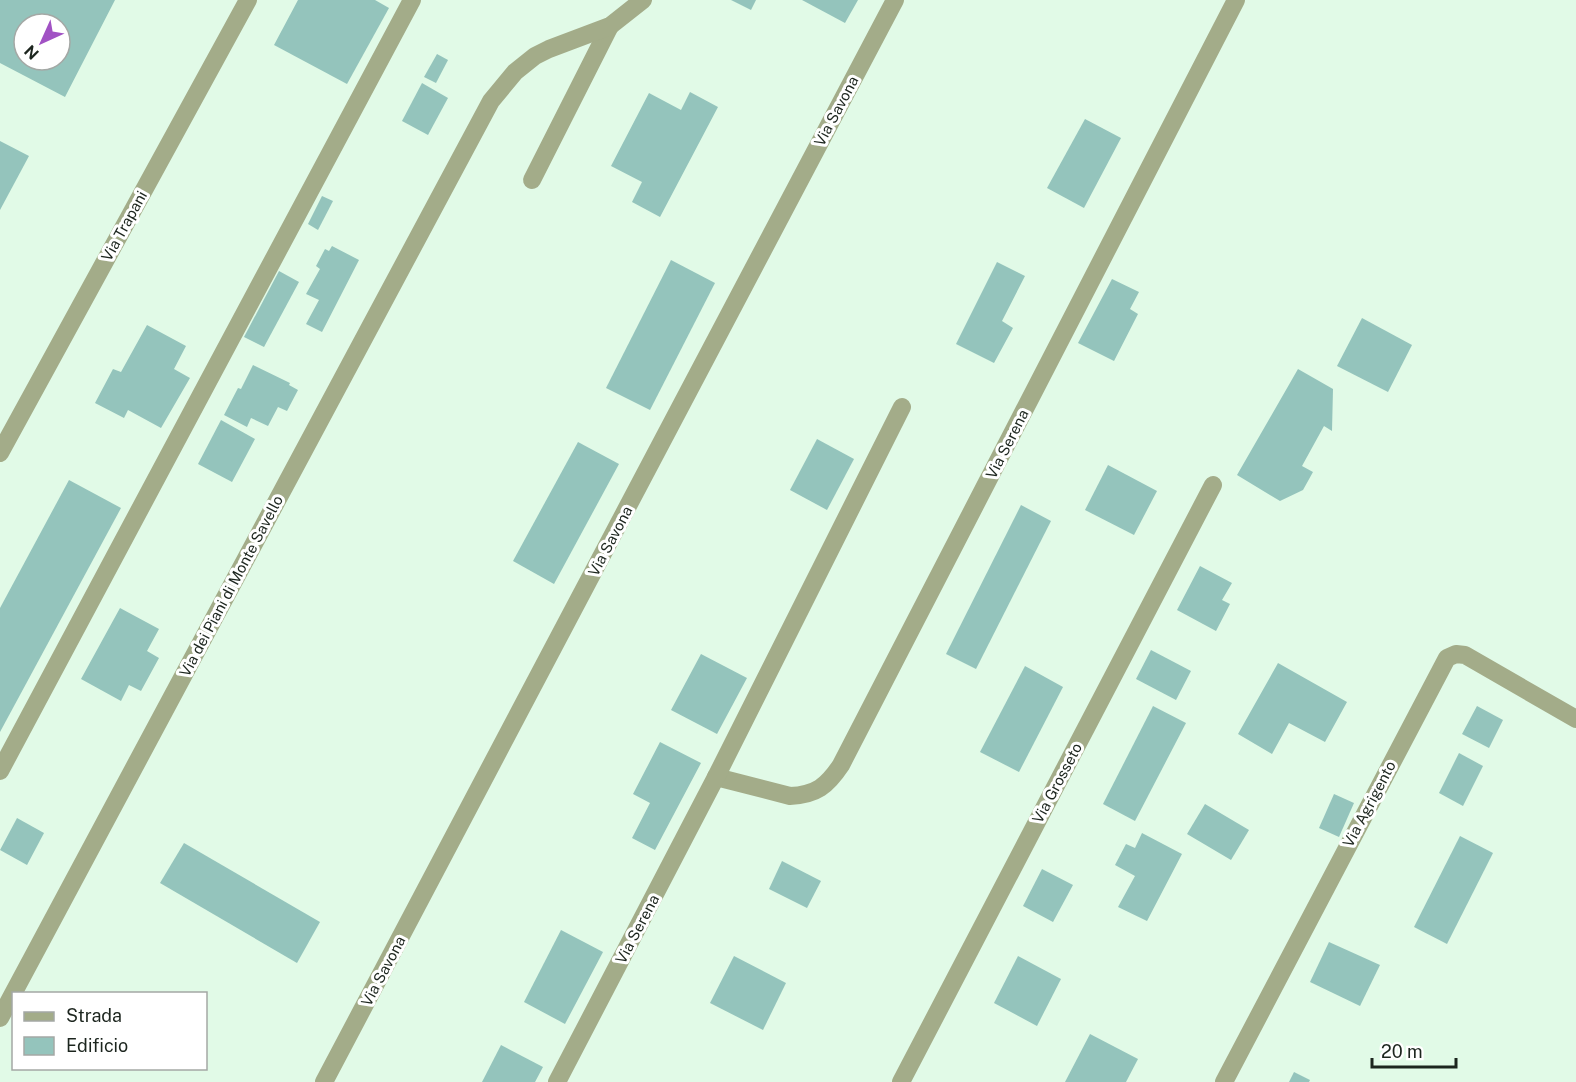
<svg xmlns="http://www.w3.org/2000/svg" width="1576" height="1082" font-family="'Public Sans',sans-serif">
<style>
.building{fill:#94c4bc;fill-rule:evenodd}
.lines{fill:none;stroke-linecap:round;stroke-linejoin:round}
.minor{stroke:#a3ac89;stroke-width:18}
.labels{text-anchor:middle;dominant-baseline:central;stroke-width:6;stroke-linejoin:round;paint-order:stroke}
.street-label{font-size:15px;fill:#1c251e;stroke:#fff}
</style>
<rect width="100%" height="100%" fill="#e1fae7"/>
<g class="building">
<path d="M 0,0 L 115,0 L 65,97 L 0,63 ZM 24,24 L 60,24 L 60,60 L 24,60 Z"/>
<path d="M 298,0 L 375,0 L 389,8 L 347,84 L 274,45 Z"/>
<path d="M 731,0 L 756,0 L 751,10 Z"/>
<path d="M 802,0 L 858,0 L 845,23 Z"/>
<path d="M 437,54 L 448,60 L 436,83 L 424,77 Z"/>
<path d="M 422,83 L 448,98 L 428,135 L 402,121 Z"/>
<path d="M 690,92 L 718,107 L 660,217 L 632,202 L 642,182 L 611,166 L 649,93 L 681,110 Z"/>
<path d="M 1085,119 L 1121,138 L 1084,208 L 1047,188 Z"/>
<path d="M 0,141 L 29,156 L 0,210 Z"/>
<path d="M 322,196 L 333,201 L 318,230 L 308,224 Z"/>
<path d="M 332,246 L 359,260 L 322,332 L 306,324 L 319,300 L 306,294 L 320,269 L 316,266 L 325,249 L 329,251 Z"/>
<path d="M 671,260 L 715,283 L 650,410 L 606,388 Z"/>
<path d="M 997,262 L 1025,276 L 1002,321 L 1013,328 L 994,363 L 956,344 Z"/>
<path d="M 279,271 L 299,282 L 264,347 L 244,337 Z"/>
<path d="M 1112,279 L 1139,292 L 1130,309 L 1138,314 L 1114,361 L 1078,343 Z"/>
<path d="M 1362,318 L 1412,345 L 1388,392 L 1337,366 Z"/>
<path d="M 147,325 L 186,346 L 174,369 L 190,378 L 161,428 L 128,410 L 124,418 L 95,403 L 113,369 L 121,372 Z"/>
<path d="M 253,365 L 290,383 L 289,385 L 298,390 L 287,411 L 278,407 L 268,426 L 251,418 L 247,427 L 224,415 L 238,388 L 241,389 Z"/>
<path d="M 1298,369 L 1333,389 L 1332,431 L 1324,426 L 1302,466 L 1313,472 L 1303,490 L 1280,501 L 1237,475 Z"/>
<path d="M 221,420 L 255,439 L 232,482 L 198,464 Z"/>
<path d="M 817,439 L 854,459 L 827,510 L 790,490 Z"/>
<path d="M 578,442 L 619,464 L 554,584 L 513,561 Z"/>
<path d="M 1108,465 L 1157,491 L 1134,535 L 1085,510 Z"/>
<path d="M 69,480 L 121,508 L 0,732 L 0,608 Z"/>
<path d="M 1021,505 L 1051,521 L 976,669 L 946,654 Z"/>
<path d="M 1200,566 L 1232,583 L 1222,600 L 1230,604 L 1216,631 L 1177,610 Z"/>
<path d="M 120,608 L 159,629 L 147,651 L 159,658 L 141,691 L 129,685 L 121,701 L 81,679 Z"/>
<path d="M 1151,650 L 1191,671 L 1176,700 L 1136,679 Z"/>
<path d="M 701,654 L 747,678 L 717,734 L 671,710 Z"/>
<path d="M 1278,663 L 1347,702 L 1325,742 L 1289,723 L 1272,754 L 1238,734 Z"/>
<path d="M 1025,666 L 1063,687 L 1019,772 L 980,752 Z"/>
<path d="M 1153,706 L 1186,723 L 1135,821 L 1103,804 Z"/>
<path d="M 1477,706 L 1503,720 L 1489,748 L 1462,734 Z"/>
<path d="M 660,742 L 701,763 L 655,850 L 632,838 L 650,803 L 633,794 Z"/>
<path d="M 1459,753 L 1483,766 L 1463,806 L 1439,793 Z"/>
<path d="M 1334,794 L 1354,803 L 1339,837 L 1319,828 Z"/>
<path d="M 1205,804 L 1249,830 L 1231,860 L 1187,834 Z"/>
<path d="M 17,818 L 44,833 L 27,865 L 0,850 Z"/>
<path d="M 1142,833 L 1182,854 L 1147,921 L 1118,907 L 1135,876 L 1115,865 L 1126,844 L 1135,848 Z"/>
<path d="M 1460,836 L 1493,853 L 1447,944 L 1414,927 Z"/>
<path d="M 184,843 L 320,922 L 297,963 L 160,883 Z"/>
<path d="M 782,861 L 821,881 L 807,908 L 769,889 Z"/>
<path d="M 1042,869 L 1073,885 L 1053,922 L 1023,906 Z"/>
<path d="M 561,930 L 603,952 L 565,1024 L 524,1002 Z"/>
<path d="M 1329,942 L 1380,965 L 1360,1006 L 1310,982 Z"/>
<path d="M 734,956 L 786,983 L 763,1030 L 710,1003 Z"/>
<path d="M 1018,956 L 1061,979 L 1037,1026 L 994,1003 Z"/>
<path d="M 1090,1034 L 1138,1059 L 1126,1082 L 1065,1082 Z"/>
<path d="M 501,1045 L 543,1067 L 535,1082 L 482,1082 Z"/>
<path d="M 1294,1072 L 1310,1080 L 1309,1082 L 1289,1082 Z"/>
</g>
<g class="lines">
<g class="minor">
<path d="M 532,180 L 610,26"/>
<path d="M 0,453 L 248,0"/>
<path d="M 0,771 L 412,0"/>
<path d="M 716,777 L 790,796 C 816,795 827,786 841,765 L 1236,0"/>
<path d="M 0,1018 L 491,101 L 515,72 L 535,56 L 549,49 L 610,26 L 643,0"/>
<path d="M 324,1082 L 895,0"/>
<path d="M 557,1082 L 716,777 L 902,407"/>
<path d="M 901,1082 L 1213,485"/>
<path d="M 1224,1082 L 1447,658 L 1456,654 L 1465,655 L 1576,719"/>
</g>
</g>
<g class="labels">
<g class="street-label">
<text transform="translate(836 111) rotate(-62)">Via Savona</text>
<text transform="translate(124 226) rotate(-61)">Via Trapani</text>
<text transform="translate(1007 444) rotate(-63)">Via Serena</text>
<text transform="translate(610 541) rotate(-62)">Via Savona</text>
<text transform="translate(231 586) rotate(-62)">Via dei Piani di Monte Savello</text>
<text transform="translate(1057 783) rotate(-62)">Via Grosseto</text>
<text transform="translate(1369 804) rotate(-62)">Via Agrigento</text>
<text transform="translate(637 929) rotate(-62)">Via Serena</text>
<text transform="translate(383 971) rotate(-62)">Via Savona</text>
</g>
</g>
<rect x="12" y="992" width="195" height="78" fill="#ffffff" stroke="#a4a8a5" stroke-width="1.5"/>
<rect x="24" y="1012" width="30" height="9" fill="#a3ac89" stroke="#a4a8a5" stroke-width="1.5"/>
<text x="66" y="1022" font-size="18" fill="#1c251e">Strada</text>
<rect x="24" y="1037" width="30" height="18" fill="#94c4bc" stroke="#a4a8a5" stroke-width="1.5"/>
<text x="66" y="1052" font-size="18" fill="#1c251e">Edificio</text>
<g transform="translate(42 42) rotate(225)"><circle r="28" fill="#ffffff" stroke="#a4a8a5" stroke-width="1.5"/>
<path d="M0-4.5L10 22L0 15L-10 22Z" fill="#a152c4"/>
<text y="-9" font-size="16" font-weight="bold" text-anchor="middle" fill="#1c251e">N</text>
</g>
<path d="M1372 1058v9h84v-9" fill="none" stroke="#1c251e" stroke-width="3"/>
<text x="1381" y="1058" font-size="18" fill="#1c251e" stroke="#ffffff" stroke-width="4.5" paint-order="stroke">20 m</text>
</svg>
